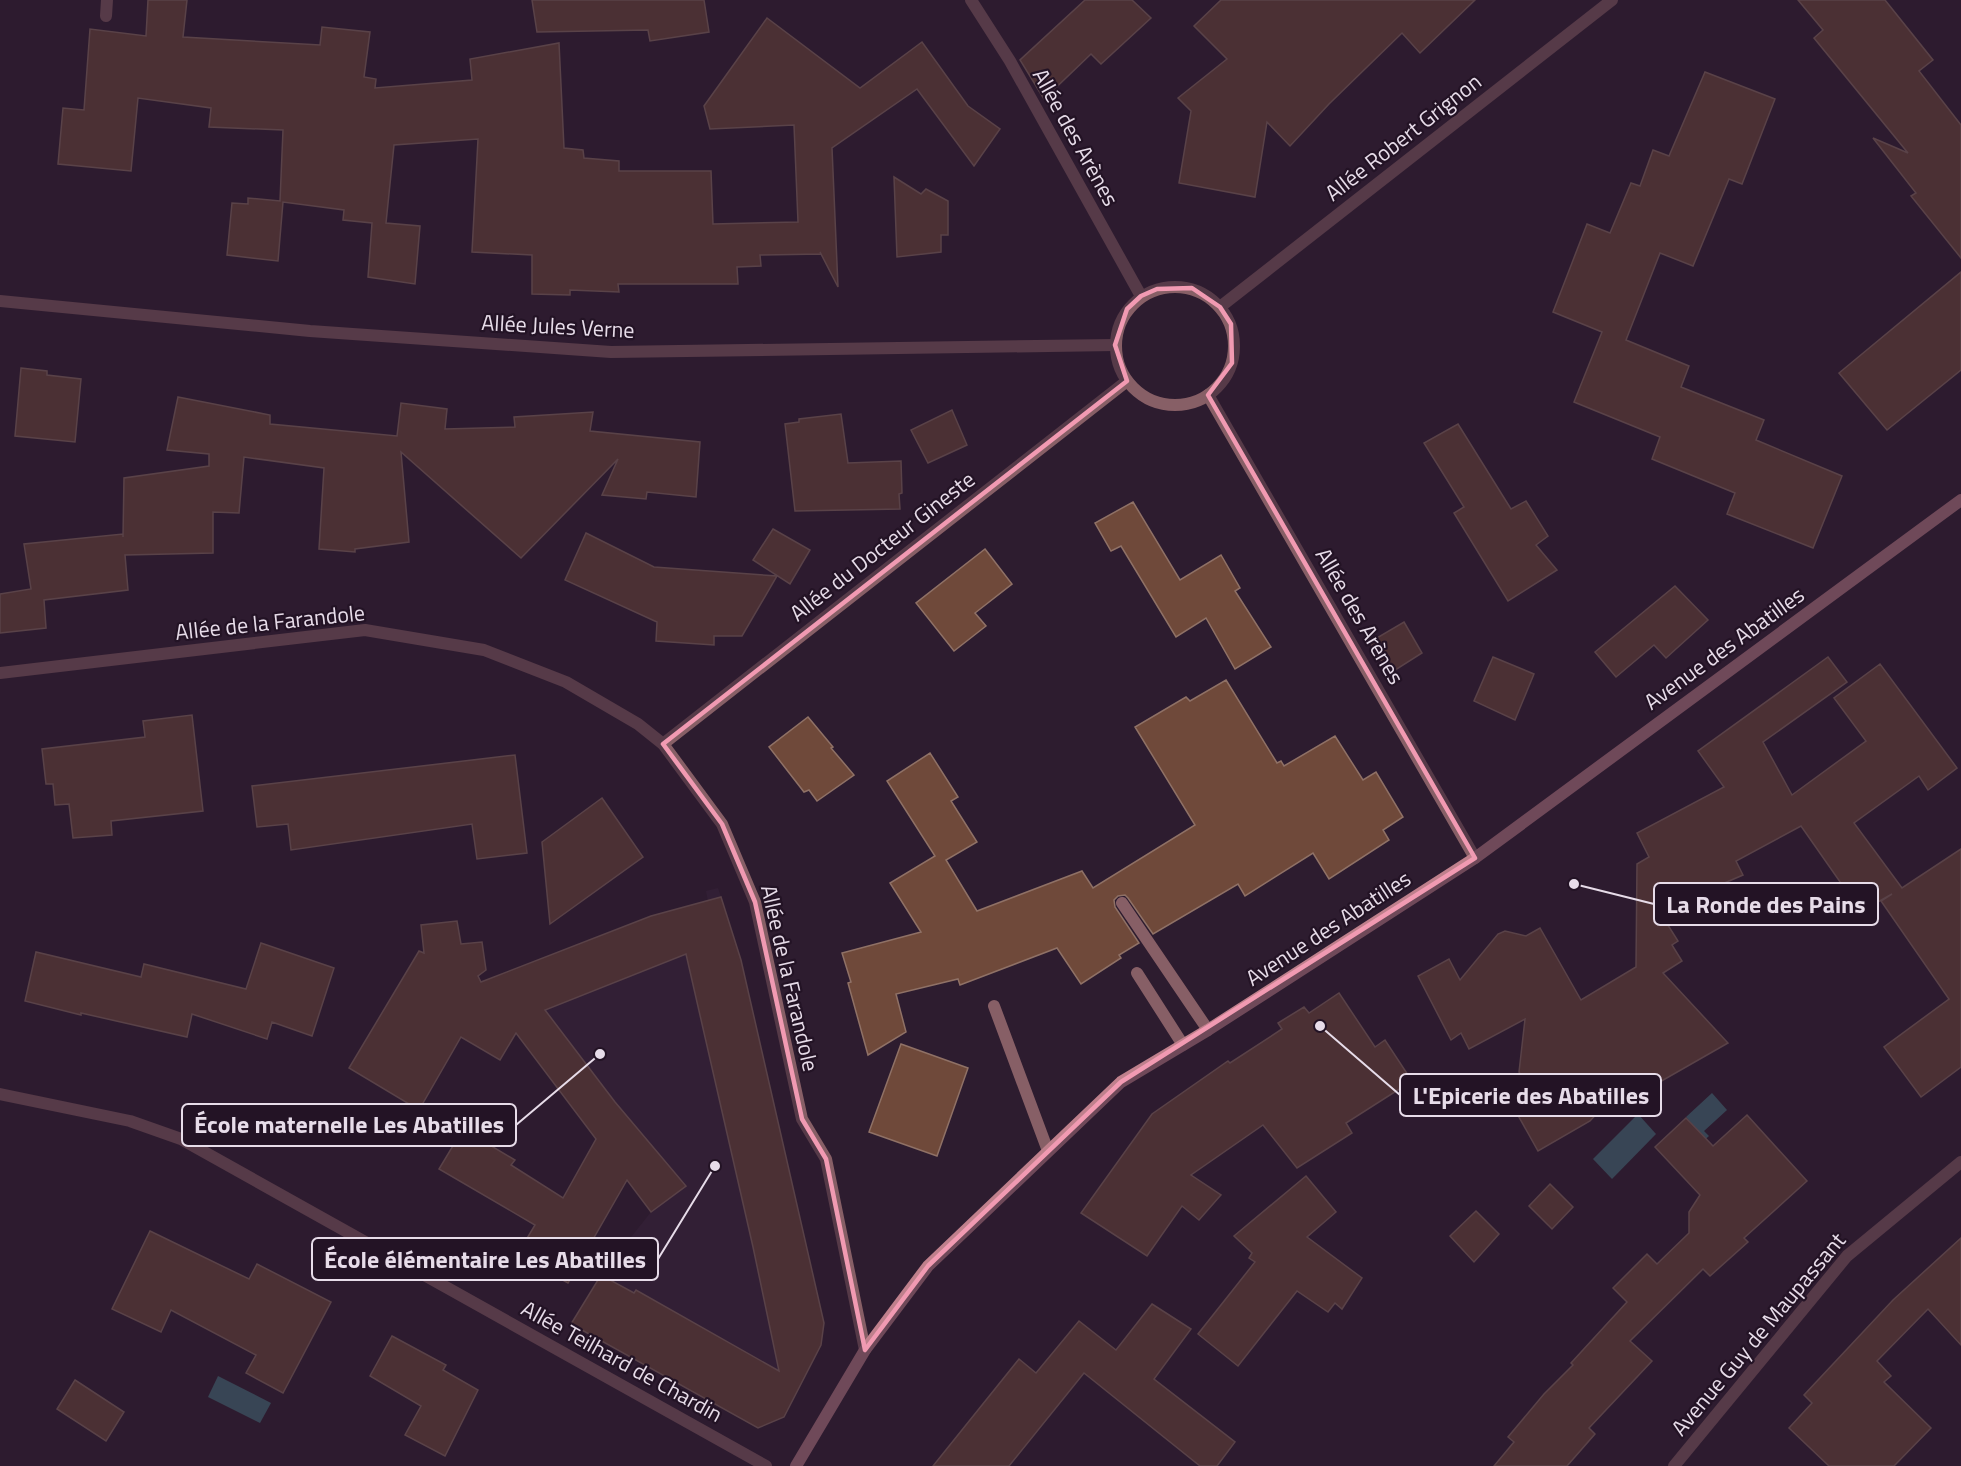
<svg xmlns="http://www.w3.org/2000/svg" width="1961" height="1466" font-family="'Titillium Web',sans-serif">
<style>
.built{fill:#39243c}
.water{fill:#457883}
.building{fill:#6f493a;stroke:#8f7166;stroke-width:1.5}
.lines{fill:none;stroke-linecap:round;stroke-linejoin:round}
.lane{stroke:#875f66;stroke-width:12}
.street{stroke:#875f66;stroke-width:12}
.secondary{stroke:#bf808c;stroke-width:12}
.marked{fill:none;stroke:#f19ab2;stroke-width:4.5;stroke-linejoin:round}
.labels{text-anchor:middle;dominant-baseline:central;stroke-width:4.5;stroke-linejoin:round;paint-order:stroke}
.street-label{font-size:22px;fill:#e7dce9;stroke:#231325}
.leader{fill:none;stroke:#e7dce9;stroke-width:2}
.callout-dot{fill:#e7dce9;stroke:#231325;stroke-width:2}
.callout{fill:#231325;stroke:#e7dce9;stroke-width:2}
.callout-label{font-size:24px;text-anchor:middle;font-weight:bold;fill:#e7dce9}
</style>
<rect width="100%" height="100%" fill="#2d1c2f"/>
<path class="built" d="M 718,888 L 740,956 L 824,1323 L 821,1345 L 784,1417 L 758,1428 L 571,1324 L 601,1275 L 651,1212 L 516,1033 L 651,916 L 708,901 L 706,891 Z"/>
<g class="water">
<path d="M 1712,1093 L 1727,1110 L 1704,1131 L 1709,1136 L 1700,1144 L 1687,1129 L 1692,1124 L 1686,1117 Z"/>
<path d="M 1638,1114 L 1656,1134 L 1612,1179 L 1593,1159 Z"/>
<path d="M 218,1376 L 271,1403 L 260,1423 L 208,1397 Z"/>
</g>
<g class="building">
<path d="M 148,0 L 187,0 L 183,37 L 320,45 L 322,27 L 370,32 L 364,77 L 376,79 L 375,88 L 472,80 L 470,59 L 559,43 L 564,148 L 583,150 L 584,158 L 619,161 L 619,171 L 711,171 L 713,224 L 798,222 L 794,125 L 710,129 L 704,106 L 767,18 L 860,88 L 922,42 L 968,106 L 1000,129 L 974,166 L 917,89 L 832,148 L 838,287 L 820,252 L 821,254 L 760,255 L 761,266 L 737,267 L 738,284 L 618,284 L 619,292 L 570,290 L 570,295 L 532,294 L 532,255 L 472,252 L 478,139 L 394,145 L 386,223 L 420,226 L 415,284 L 368,277 L 372,223 L 343,220 L 344,210 L 283,202 L 278,261 L 227,255 L 232,203 L 248,204 L 248,198 L 280,201 L 283,130 L 209,127 L 211,108 L 138,98 L 131,171 L 58,164 L 63,108 L 84,110 L 90,29 L 146,36 Z"/>
<path d="M 532,0 L 704,0 L 709,32 L 650,41 L 648,30 L 537,32 Z"/>
<path d="M 1085,0 L 1132,0 L 1151,18 L 1101,64 L 1091,54 L 1044,99 L 1020,60 Z"/>
<path d="M 1221,0 L 1475,0 L 1420,53 L 1402,33 L 1329,104 L 1290,146 L 1267,122 L 1255,197 L 1179,183 L 1191,111 L 1178,98 L 1227,59 L 1194,26 Z"/>
<path d="M 1798,0 L 1885,0 L 1933,60 L 1919,71 L 1961,125 L 1961,258 L 1911,196 L 1916,193 L 1873,138 L 1908,153 L 1814,38 L 1823,30 Z"/>
<path d="M 1705,72 L 1775,99 L 1742,184 L 1729,179 L 1693,266 L 1660,253 L 1626,340 L 1689,366 L 1681,387 L 1764,420 L 1756,440 L 1842,476 L 1813,548 L 1727,514 L 1735,493 L 1652,459 L 1660,437 L 1574,402 L 1602,332 L 1553,312 L 1587,224 L 1610,233 L 1631,183 L 1640,186 L 1653,150 L 1669,156 Z"/>
<path d="M 894,177 L 921,194 L 926,189 L 948,201 L 948,235 L 941,235 L 941,252 L 897,257 Z"/>
<path d="M 1961,272 L 1961,370 L 1887,430 L 1839,373 Z"/>
<path d="M 21,368 L 47,371 L 47,375 L 81,379 L 75,442 L 15,436 Z"/>
<path d="M 178,397 L 270,415 L 270,424 L 397,436 L 401,403 L 447,409 L 445,429 L 515,427 L 514,417 L 593,412 L 590,431 L 700,442 L 696,497 L 647,492 L 646,499 L 602,495 L 618,459 L 521,558 L 401,452 L 409,542 L 355,549 L 355,552 L 319,549 L 324,468 L 244,457 L 239,513 L 213,512 L 213,553 L 125,555 L 128,590 L 44,600 L 46,628 L 0,633 L 0,594 L 31,589 L 24,544 L 123,534 L 123,537 L 124,478 L 209,466 L 209,454 L 167,450 Z"/>
<path d="M 952,410 L 967,445 L 928,463 L 911,430 Z"/>
<path d="M 841,414 L 848,463 L 901,461 L 902,493 L 899,494 L 900,509 L 795,511 L 785,424 L 799,422 L 799,419 Z"/>
<path d="M 1458,424 L 1511,509 L 1526,501 L 1548,536 L 1536,545 L 1557,570 L 1508,601 L 1454,513 L 1464,507 L 1424,443 Z"/>
<path d="M 1133,502 L 1180,580 L 1221,555 L 1240,588 L 1235,591 L 1271,647 L 1235,669 L 1206,618 L 1176,637 L 1121,546 L 1111,551 L 1095,523 Z"/>
<path d="M 773,529 L 810,550 L 790,584 L 753,560 Z"/>
<path d="M 586,533 L 654,567 L 777,576 L 742,636 L 714,636 L 714,645 L 656,641 L 657,622 L 565,580 Z"/>
<path d="M 985,549 L 1012,584 L 975,613 L 986,626 L 954,651 L 916,603 Z"/>
<path d="M 1675,586 L 1708,620 L 1666,658 L 1654,645 L 1616,677 L 1595,652 Z"/>
<path d="M 1404,622 L 1422,653 L 1389,674 L 1370,642 Z"/>
<path d="M 1493,657 L 1534,674 L 1515,720 L 1474,701 Z"/>
<path d="M 1828,657 L 1847,682 L 1763,742 L 1792,795 L 1866,741 L 1834,698 L 1880,664 L 1957,768 L 1928,790 L 1919,776 L 1854,823 L 1902,888 L 1961,849 L 1961,1067 L 1921,1097 L 1884,1047 L 1949,999 L 1881,901 L 1892,894 L 1869,907 L 1860,894 L 1852,899 L 1801,826 L 1736,861 L 1743,875 L 1659,911 L 1678,941 L 1672,945 L 1682,961 L 1663,973 L 1728,1043 L 1630,1099 L 1620,1089 L 1590,1121 L 1538,1151 L 1515,1110 L 1536,1098 L 1519,1072 L 1525,1019 L 1469,1049 L 1461,1033 L 1451,1040 L 1418,976 L 1449,959 L 1460,980 L 1498,934 L 1505,931 L 1526,936 L 1540,928 L 1581,1000 L 1636,967 L 1637,864 L 1649,857 L 1637,833 L 1724,787 L 1698,751 Z"/>
<path d="M 1226,680 L 1277,763 L 1281,761 L 1284,766 L 1335,736 L 1363,780 L 1376,772 L 1403,817 L 1383,830 L 1389,840 L 1329,879 L 1313,853 L 1245,896 L 1238,884 L 1153,934 L 1128,898 L 1125,895 L 1118,896 L 1114,900 L 1115,907 L 1139,943 L 1119,955 L 1121,958 L 1081,984 L 1057,948 L 960,985 L 958,979 L 896,994 L 906,1032 L 868,1055 L 848,983 L 851,982 L 842,953 L 921,932 L 890,883 L 935,856 L 887,781 L 930,753 L 958,797 L 951,801 L 977,842 L 946,860 L 977,911 L 1082,871 L 1093,888 L 1195,825 L 1135,727 L 1186,697 L 1190,701 Z"/>
<path d="M 192,715 L 203,811 L 111,821 L 112,835 L 73,838 L 69,804 L 55,805 L 53,784 L 46,784 L 42,749 L 145,737 L 143,721 Z"/>
<path d="M 808,717 L 833,747 L 831,748 L 854,775 L 817,801 L 809,790 L 804,792 L 769,747 Z"/>
<path d="M 515,755 L 527,853 L 477,859 L 472,824 L 291,850 L 288,824 L 257,827 L 252,786 Z"/>
<path d="M 602,798 L 643,857 L 550,924 L 542,842 Z"/>
<path d="M 721,897 L 741,960 L 824,1323 L 821,1345 L 784,1417 L 758,1428 L 571,1324 L 601,1275 L 634,1293 L 636,1290 L 779,1371 L 753,1247 L 686,954 L 545,1010 L 615,1102 L 686,1186 L 651,1212 L 627,1180 L 568,1283 L 517,1255 L 535,1225 L 439,1169 L 463,1129 L 515,1160 L 511,1165 L 563,1198 L 596,1139 L 516,1033 L 500,1060 L 461,1037 L 419,1110 L 349,1068 L 419,951 L 424,953 L 421,925 L 457,921 L 461,944 L 482,942 L 486,970 L 478,976 L 481,982 L 651,916 Z"/>
<path d="M 261,943 L 334,968 L 312,1036 L 272,1022 L 267,1039 L 192,1014 L 187,1037 L 81,1013 L 81,1015 L 25,1001 L 36,952 L 141,977 L 144,964 L 246,989 Z"/>
<path d="M 1339,993 L 1375,1047 L 1385,1040 L 1412,1081 L 1346,1123 L 1352,1133 L 1297,1168 L 1263,1125 L 1191,1175 L 1221,1195 L 1199,1220 L 1182,1206 L 1147,1256 L 1081,1213 L 1152,1114 L 1228,1061 L 1230,1063 L 1282,1029 L 1278,1023 L 1304,1007 L 1309,1013 Z"/>
<path d="M 901,1044 L 968,1068 L 937,1156 L 869,1132 Z"/>
<path d="M 1747,1115 L 1807,1181 L 1744,1238 L 1748,1242 L 1710,1276 L 1703,1269 L 1630,1341 L 1652,1361 L 1589,1428 L 1595,1434 L 1567,1466 L 1494,1466 L 1514,1442 L 1508,1437 L 1544,1394 L 1573,1365 L 1571,1363 L 1627,1302 L 1613,1288 L 1647,1254 L 1657,1264 L 1689,1233 L 1689,1212 L 1700,1195 L 1655,1147 L 1686,1118 L 1713,1146 Z"/>
<path d="M 1306,1176 L 1336,1212 L 1307,1237 L 1362,1278 L 1342,1309 L 1335,1303 L 1328,1312 L 1297,1291 L 1238,1366 L 1198,1334 L 1255,1262 L 1249,1258 L 1252,1253 L 1234,1236 Z"/>
<path d="M 1550,1184 L 1573,1207 L 1552,1229 L 1529,1206 Z"/>
<path d="M 1476,1211 L 1499,1234 L 1474,1262 L 1450,1236 Z"/>
<path d="M 150,1231 L 249,1279 L 257,1264 L 331,1302 L 283,1393 L 246,1373 L 256,1355 L 171,1310 L 161,1332 L 112,1309 Z"/>
<path d="M 1961,1238 L 1961,1345 L 1928,1309 L 1877,1361 L 1891,1376 L 1884,1382 L 1931,1428 L 1894,1466 L 1829,1466 L 1789,1428 L 1812,1403 L 1804,1395 L 1893,1300 Z"/>
<path d="M 1152,1304 L 1191,1329 L 1154,1379 L 1235,1442 L 1217,1466 L 1200,1466 L 1084,1373 L 1009,1466 L 933,1466 L 1019,1359 L 1036,1373 L 1079,1321 L 1116,1350 Z"/>
<path d="M 392,1336 L 446,1365 L 443,1370 L 478,1390 L 445,1456 L 405,1435 L 421,1406 L 370,1376 Z"/>
<path d="M 75,1380 L 124,1412 L 106,1441 L 57,1409 Z"/>
</g>
<g class="lines">
<g class="lane">
<path d="M 106,16 L 107,0"/>
<path d="M 1122,903 L 1208,1030"/>
<path d="M 1137,973 L 1183,1045"/>
<path d="M 994,1006 L 1048,1151"/>
</g>
<g class="street">
<path d="M 971,0 L 1010,61 L 1141,296"/>
<circle cx="1175" cy="346" r="59"/>
<path d="M 0,301 L 310,331 L 611,352 L 1115,345"/>
<path d="M 1220,307 L 1612,0"/>
<path d="M 1208,395 L 1475,858"/>
<path d="M 0,673 L 365,630 L 484,650 L 566,682 L 638,724 L 663,744 L 722,824 L 755,902 L 802,1119 L 826,1159 L 865,1350"/>
<path d="M 663,744 L 1127,381"/>
<path d="M 0,1094 L 130,1121 L 181,1139 L 766,1466"/>
<path d="M 1674,1466 L 1847,1256 L 1961,1162"/>
</g>
<path class="secondary" d="M 796,1466 L 865,1350 L 928,1266 L 1121,1082 L 1208,1030 L 1475,858 L 1961,500"/>
</g>
<path d="M0 0H1961V1466H0ZM 1192,288 L 1220,307 L 1231,324 L 1232,363 L 1208,395 L 1475,858 L 1121,1082 L 928,1266 L 865,1350 L 826,1159 L 802,1119 L 755,902 L 722,824 L 663,744 L 1127,381 L 1115,345 L 1127,309 L 1141,296 L 1157,289 Z" fill="#2d1c2f" fill-opacity=".55" fill-rule="evenodd"/>
<path class="marked" d="M 1192,288 L 1220,307 L 1231,324 L 1232,363 L 1208,395 L 1475,858 L 1121,1082 L 928,1266 L 865,1350 L 826,1159 L 802,1119 L 755,902 L 722,824 L 663,744 L 1127,381 L 1115,345 L 1127,309 L 1141,296 L 1157,289 Z"/>
<g class="labels">
<g class="street-label">
<text transform="translate(1076 137) rotate(61)">Allée des Arènes</text>
<text transform="translate(1403 137) rotate(-38)">Allée Robert Grignon</text>
<text transform="translate(558 326) rotate(3)">Allée Jules Verne</text>
<text transform="translate(882 546) rotate(-38)">Allée du Docteur Gineste</text>
<text transform="translate(1360 616) rotate(60)">Allée des Arènes</text>
<text transform="translate(270 622) rotate(-6)">Allée de la Farandole</text>
<text transform="translate(1724 648) rotate(-36)">Avenue des Abatilles</text>
<text transform="translate(1328 928) rotate(-33)">Avenue des Abatilles</text>
<text transform="translate(790 978) rotate(77)">Allée de la Farandole</text>
<text transform="translate(1758 1334) rotate(-50)">Avenue Guy de Maupassant</text>
<text transform="translate(622 1361) rotate(29)">Allée Teilhard de Chardin</text>
</g>
</g>
<path class="leader" d="M1574 884L1654 904M1320 1026L1400 1095M600 1054L516 1125M715 1166L658 1259"/>
<g class="callout-dot">
<circle cx="1574" cy="884" r="6"/>
<circle cx="1320" cy="1026" r="6"/>
<circle cx="600" cy="1054" r="6"/>
<circle cx="715" cy="1166" r="6"/>
</g>
<g class="callout">
<rect x="1654" y="883" width="224" height="42" rx="6"/>
<rect x="1400" y="1074" width="261" height="42" rx="6"/>
<rect x="182" y="1104" width="334" height="42" rx="6"/>
<rect x="312" y="1238" width="346" height="42" rx="6"/>
</g>
<g class="callout-label">
<text x="1766" y="913">La Ronde des Pains</text>
<text x="1531" y="1104">L'Epicerie des Abatilles</text>
<text x="349" y="1133">École maternelle Les Abatilles</text>
<text x="485" y="1268">École élémentaire Les Abatilles</text>
</g>
</svg>
